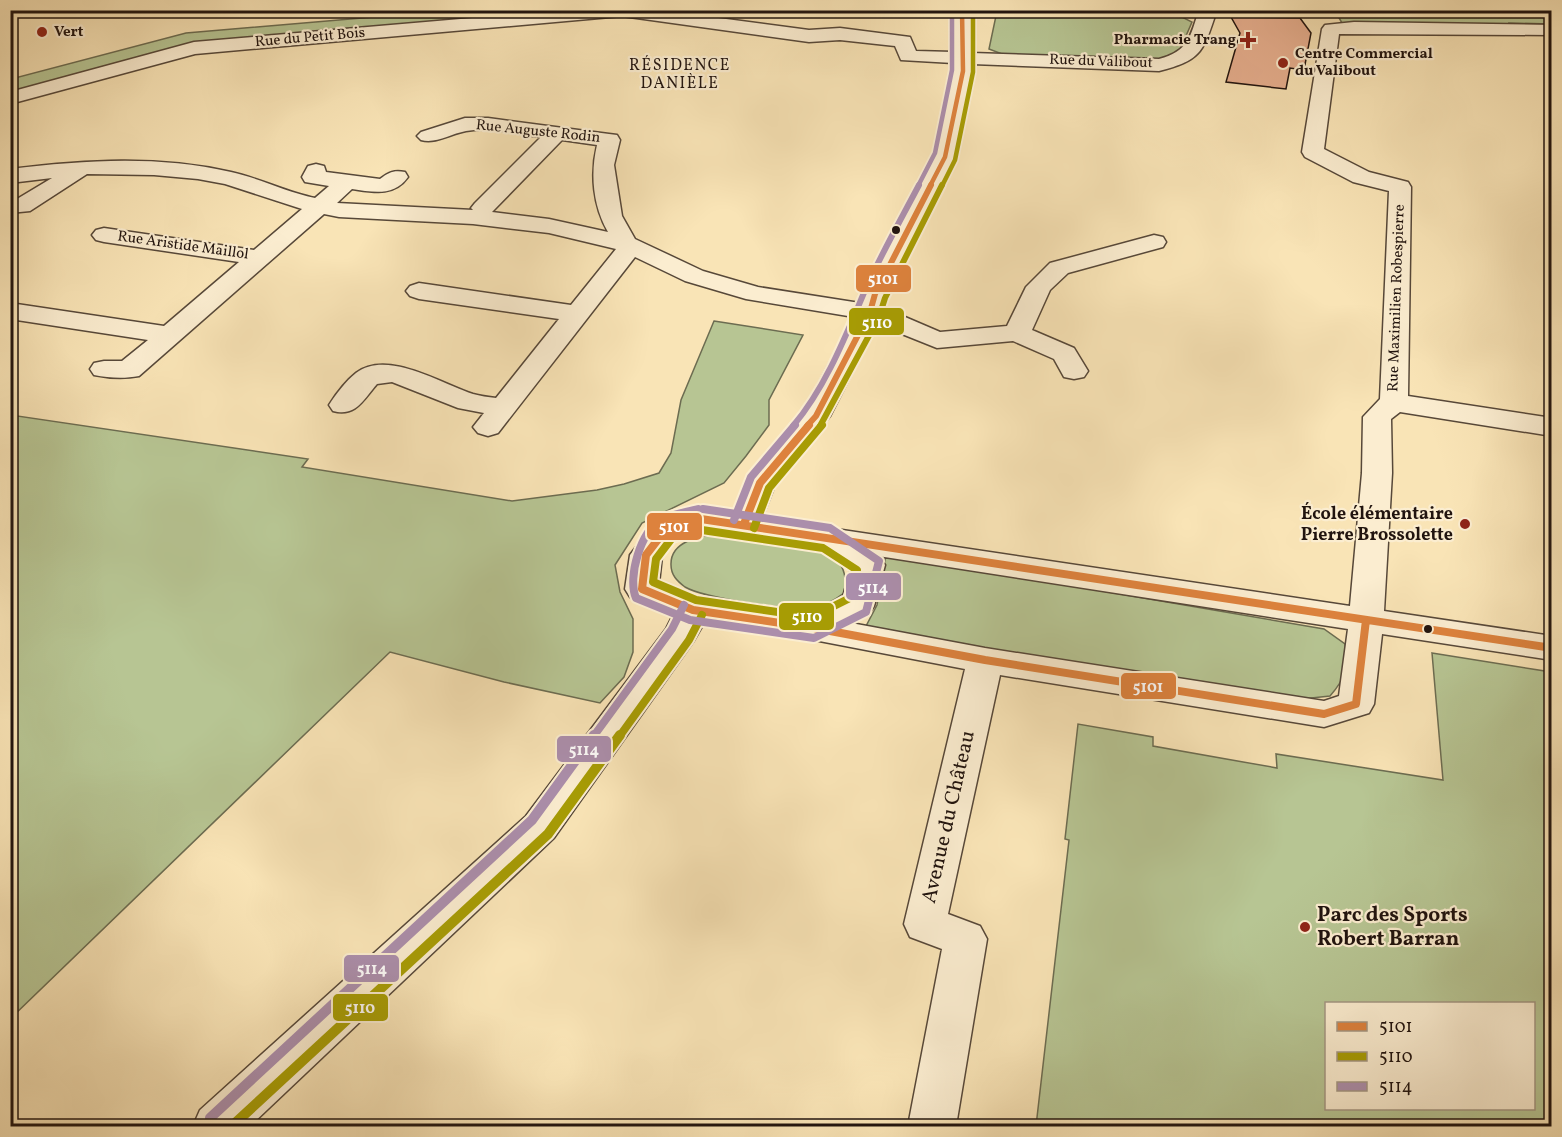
<svg xmlns="http://www.w3.org/2000/svg" width="1562" height="1137" font-family="Vollkorn,serif">
<style>
.green{fill:#b7c593;stroke:#6c6c51;stroke-width:1.5;fill-rule:evenodd}
.building{fill:#e7af8f;stroke:#21140f;stroke-width:1.5}
.lines{fill:none;stroke-linecap:round;stroke-linejoin:round}
.minor-casing{stroke:#574839;stroke-width:3}
.minor{fill:#fbedd0;fill-rule:evenodd}
.bus-1-far2-casing{stroke:#fbedd0;stroke-width:8}
.bus-1-far1-casing{stroke:#fbedd0;stroke-width:10}
.bus-1-casing{stroke:#fbedd0;stroke-width:12}
.bus-2-far3-casing{stroke:#fbedd0;stroke-width:8}
.bus-2-far2-casing{stroke:#fbedd0;stroke-width:10}
.bus-2-far1-casing{stroke:#fbedd0;stroke-width:12}
.bus-2-casing{stroke:#fbedd0;stroke-width:14}
.bus-3-far3-casing{stroke:#fbedd0;stroke-width:8}
.bus-3-far2-casing{stroke:#fbedd0;stroke-width:10}
.bus-3-far1-casing{stroke:#fbedd0;stroke-width:12}
.bus-3-casing{stroke:#fbedd0;stroke-width:14}
.bus-1-far2{stroke:#dd823d;stroke-width:4.5}
.bus-1-far1{stroke:#dd823d;stroke-width:6}
.bus-1{stroke:#dd823d;stroke-width:8}
.bus-2-far3{stroke:#a79c04;stroke-width:4.5}
.bus-2-far2{stroke:#a79c04;stroke-width:6}
.bus-2-far1{stroke:#a79c04;stroke-width:8}
.bus-2{stroke:#a79c04;stroke-width:10}
.bus-3-far3{stroke:#ab8eab;stroke-width:4.5}
.bus-3-far2{stroke:#ab8eab;stroke-width:6}
.bus-3-far1{stroke:#ab8eab;stroke-width:8}
.bus-3{stroke:#ab8eab;stroke-width:10}
.poi-dot{fill:#8f2418;stroke:#fbedd0;stroke-width:2}
.bus-dot{fill:#21140f;stroke:#fbedd0;stroke-width:2}
.labels{text-anchor:middle;dominant-baseline:central;stroke-width:4.5;stroke-linejoin:round;paint-order:stroke}
.far-poi-label{font-size:15px;font-weight:bold;fill:#21140f;stroke:#fbedd0;text-anchor:start}
.far-street-label{font-size:15px;fill:#21140f;stroke:#fbedd0}
.far-neighbourhood-label{font-size:16px;letter-spacing:1.5px;fill:#21140f;stroke:#fbedd0}
.poi-label{font-size:18px;font-weight:bold;fill:#21140f;stroke:#fbedd0;text-anchor:end}
.near-street-label{font-size:21px;fill:#21140f;stroke:#fbedd0}
.near-poi-label{font-size:21px;font-weight:bold;fill:#21140f;stroke:#fbedd0;text-anchor:start}
.line-badge{stroke:#fbedd0;stroke-width:2}
.badge-label{font-size:16px;text-anchor:middle;font-weight:bold;fill:#fff}
</style>
<rect width="100%" height="100%" fill="#f9e4b6"/>
<filter id="stains"><feTurbulence type="fractalNoise" baseFrequency=".00333" numOctaves="4"/><feColorMatrix values="0 0 0 0 .2 0 0 0 0 .09 0 0 0 0 .02 0 0 0 .5 -.17"/></filter>
<radialGradient id="worn" r=".72"><stop offset=".6" stop-color="#630" stop-opacity="0"/><stop offset="1" stop-color="#630" stop-opacity=".3"/></radialGradient>
<g class="green">
<path d="M 444,11 L 593,11 L 197,44 L 11,94 L 11,79 L 186,33 Z"/>
<path d="M 997,11 L 1170,11 L 1192,22 L 1179,52 L 1156,60 L 1002,54 L 989,49 Z"/>
<path d="M 1335,11 L 1551,11 L 1551,24 L 1509,23 L 1510,26 L 1342,23 Z"/>
<path d="M 714,321 L 803,335 L 769,400 L 769,425 L 746,456 L 724,483 L 642,523 L 615,565 L 620,592 L 633,619 L 633,652 L 624,677 L 600,703 L 504,682 L 390,652 L 11,1018 L 11,415 L 308,459 L 302,467 L 512,501 L 597,490 L 624,484 L 659,473 L 671,453 L 681,400 Z"/>
<path d="M 719,534 C 739,537 759,540 779,543 C 810,548 853,549 844,593 C 836,599 827,605 816,607 C 794,612 704,598 685,587 C 677,581 671,575 671,565 C 670,541 700,536 719,534 Z"/>
<path d="M 886,554 L 1324,629 L 1345,644 C 1350,666 1345,679 1330,696 L 1302,699 L 864,630 L 877,605 Z"/>
<path d="M 1432,653 L 1551,672 L 1551,1126 L 1036,1126 L 1069,840 L 1065,839 L 1078,724 L 1153,737 L 1153,746 L 1277,768 L 1276,754 L 1443,780 ZM 1326,1004 L 1534,1004 L 1534,1108 L 1326,1108 Z"/>
</g>
<path class="building" d="M 1231,17 L 1300,18 L 1311,33 L 1304,70 L 1290,68 L 1286,89 L 1226,82 L 1240,33 Z"/>
<g class="lines">
<g class="minor-casing">
<path id="minor" d="M 566,10 L 658,10 L 809,30 L 840,28 L 910,37 L 916,51 L 953,52 L 953,10 L 971,10 L 972,53 L 1159,59 C 1189,51 1190,37 1199,10 L 1217,10 C 1203,51 1203,60 1159,71 L 972,64 L 956,157 L 888,294 L 884,308 L 940,332 L 1007,326 L 1026,287 L 1050,263 L 1154,235 L 1163,237 L 1166,242 L 1163,247 L 1068,273 L 1050,290 L 1032,330 L 1074,348 L 1088,371 L 1084,377 L 1074,379 L 1064,377 L 1054,359 L 1013,341 L 937,348 L 877,324 L 830,416 L 775,485 L 762,518 L 1350,606 L 1362,473 L 1363,417 L 1380,399 L 1389,191 L 1353,182 L 1305,157 L 1302,152 L 1322,29 L 1325,25 L 1354,22 L 1552,25 L 1552,35 L 1339,34 L 1324,149 L 1369,172 L 1408,182 L 1411,187 L 1408,396 L 1552,418 L 1552,436 L 1400,412 L 1391,419 L 1392,473 L 1384,611 L 1552,636 L 1552,660 L 1382,634 L 1374,704 L 1369,713 L 1324,727 L 1000,675 L 948,914 L 980,926 L 987,939 L 956,1126 L 908,1126 L 942,949 L 910,937 L 904,924 L 965,669 L 814,640 L 704,623 L 693,642 L 554,838 L 250,1126 L 193,1126 L 200,1110 L 526,816 L 666,629 L 673,615 L 630,597 L 625,589 L 630,555 L 655,522 L 701,509 L 732,514 L 749,476 L 803,413 L 854,317 L 746,299 L 685,281 L 635,257 L 498,433 L 488,436 L 478,433 L 473,427 L 484,413 L 458,408 L 392,382 L 377,384 C 363,400 356,417 333,411 L 329,405 C 336,394 346,381 356,373 C 387,349 442,384 473,394 C 480,396 488,397 496,398 L 559,319 L 419,299 L 410,296 L 406,291 L 410,286 L 419,283 L 571,305 L 616,249 L 549,233 L 473,224 L 339,217 L 324,214 L 139,376 C 124,379 109,378 94,375 L 90,369 L 94,363 L 104,361 L 122,361 L 148,340 L 10,319 L 10,303 L 164,326 L 239,262 L 104,242 L 96,240 L 92,235 L 96,230 L 104,228 L 254,250 L 302,209 L 225,184 L 198,179 L 154,175 L 87,174 L 30,211 L 10,213 L 10,199 L 17,199 L 52,178 L 10,183 L 10,169 C 85,160 157,155 231,172 C 259,178 286,192 315,198 L 329,186 L 305,182 L 302,177 L 308,166 L 316,164 L 324,166 L 326,172 L 380,179 C 389,172 394,170 405,172 L 408,177 C 394,197 373,192 352,189 L 337,203 L 473,210 L 471,208 L 475,203 L 541,137 C 517,134 489,126 466,131 C 450,134 436,144 421,140 L 417,136 L 421,132 L 465,118 L 488,118 L 609,134 L 617,135 L 620,140 L 614,165 L 622,216 L 635,239 L 703,271 L 758,287 L 860,303 L 934,157 L 953,63 L 901,60 L 895,46 L 840,40 L 809,42 L 622,16 L 195,54 L 10,104 L 10,92 L 194,42 ZM 562,140 L 597,145 C 590,174 593,206 608,232 L 549,219 L 492,212 ZM 702,529 L 821,547 L 851,569 L 842,600 L 810,616 L 699,600 L 659,583 L 662,556 L 677,536 ZM 878,556 L 1348,629 L 1339,696 L 1324,701 L 985,648 L 851,623 L 869,614 L 874,606 L 885,565 Z"/>
</g>
<use href="#minor" class="minor"/>
<g class="bus-1-far2-casing">
<path id="bus-1-far2" d="M 930,186 L 945,157 L 963,71 L 962,10"/>
</g>
<g class="bus-1-far1-casing">
<path id="bus-1-far1" d="M 807,426 L 816,416 L 870,312 L 875,294 L 931,185"/>
</g>
<g class="bus-1-casing">
<g id="bus-1">
<path d="M 744,524 L 760,483 L 809,425"/>
<path d="M 1366,620 L 1356,704 L 1324,714 L 985,660 L 814,628 L 693,610 L 642,589 L 646,555 L 666,529 L 701,519 L 1552,648"/>
</g>
</g>
<g class="bus-2-far3-casing">
<path id="bus-2-far3" d="M 942,186 L 955,160 L 973,72 L 973,10"/>
</g>
<g class="bus-2-far2-casing">
<path id="bus-2-far2" d="M 820,426 L 879,317 L 885,298 L 942,185"/>
</g>
<g class="bus-2-far1-casing">
<g id="bus-2-far1">
<path d="M 754,528 L 769,488 L 822,425"/>
<path d="M 702,530 L 823,548 L 857,570 L 848,599 L 812,617 L 696,600 L 653,582 L 656,559 L 672,538 Z"/>
<path d="M 619,737 L 689,640 L 702,615"/>
</g>
</g>
<g class="bus-2-casing">
<path id="bus-2" d="M 232,1126 L 548,834 L 620,735"/>
</g>
<g class="bus-3-far3-casing">
<path id="bus-3-far3" d="M 918,186 L 935,153 L 952,70 L 952,10"/>
</g>
<g class="bus-3-far2-casing">
<path id="bus-3-far2" d="M 793,426 C 826,387 846,335 866,288 C 882,253 901,219 919,185"/>
</g>
<g class="bus-3-far1-casing">
<g id="bus-3-far1">
<path d="M 698,509 C 687,512 673,514 662,519 C 641,529 627,578 636,598 L 690,620 L 814,638 L 866,612 L 879,561 L 830,528 L 703,509"/>
<path d="M 734,520 L 751,477 L 795,425"/>
<path d="M 593,737 L 672,629 L 684,605"/>
</g>
</g>
<g class="bus-3-casing">
<path id="bus-3" d="M 210,1118 L 532,820 L 594,735"/>
</g>
<use href="#bus-1-far2" class="bus-1-far2"/>
<use href="#bus-1-far1" class="bus-1-far1"/>
<use href="#bus-1" class="bus-1"/>
<use href="#bus-2-far3" class="bus-2-far3"/>
<use href="#bus-2-far2" class="bus-2-far2"/>
<use href="#bus-2-far1" class="bus-2-far1"/>
<use href="#bus-2" class="bus-2"/>
<use href="#bus-3-far3" class="bus-3-far3"/>
<use href="#bus-3-far2" class="bus-3-far2"/>
<use href="#bus-3-far1" class="bus-3-far1"/>
<use href="#bus-3" class="bus-3"/>
</g>
<g class="poi-dot">
<circle cx="42" cy="32" r="6"/>
<path d="M1245 31h6v6h6v6h-6v6h-6v-6h-6v-6h6z"/>
<circle cx="1283" cy="63" r="6"/>
<circle cx="1465" cy="524" r="6"/>
<circle cx="1305" cy="927" r="6"/>
</g>
<g class="bus-dot">
<circle cx="896" cy="230" r="5"/>
<circle cx="1428" cy="629" r="5"/>
</g>
<g class="labels">
<g class="far-poi-label">
<text x="54" y="32">Vert</text>
<text x="1236" y="40" text-anchor="end">Pharmacie Trang</text>
<text x="1295" y="54">Centre Commercial<tspan x="1295" dy="17">du Valibout</tspan></text>
</g>
<g class="far-street-label">
<text transform="translate(310 38) rotate(-5)">Rue du Petit Bois</text>
<text transform="translate(1101 62) rotate(2)">Rue du Valibout</text>
<text transform="translate(538 132) rotate(6)">Rue Auguste Rodin</text>
<text transform="translate(183 246) rotate(8)">Rue Aristide Maillol</text>
<text transform="translate(1397 298) rotate(-88)">Rue Maximilien Robespierre</text>
</g>
<g class="far-neighbourhood-label">
<text x="680" y="66">RÉSIDENCE<tspan x="680" dy="18">DANIÈLE</tspan></text>
</g>
<g class="poi-label">
<text x="1453" y="514">École élémentaire<tspan x="1453" dy="21">Pierre Brossolette</tspan></text>
</g>
<g class="near-street-label">
<text transform="translate(949 817) rotate(-77)">Avenue du Château</text>
</g>
<g class="near-poi-label">
<text x="1317" y="915">Parc des Sports<tspan x="1317" dy="24">Robert Barran</tspan></text>
</g>
</g>
<g class="line-badge">
<rect x="855" y="264" width="57" height="29" rx="6" fill="#dd823d"/>
<rect x="848" y="307" width="57" height="29" rx="6" fill="#a79c04"/>
<rect x="646" y="512" width="57" height="29" rx="6" fill="#dd823d"/>
<rect x="845" y="572" width="57" height="29" rx="6" fill="#ab8eab"/>
<rect x="778" y="602" width="57" height="29" rx="6" fill="#a79c04"/>
<rect x="1120" y="672" width="57" height="28" rx="6" fill="#dd823d"/>
<rect x="556" y="735" width="56" height="28" rx="6" fill="#ab8eab"/>
<rect x="343" y="954" width="57" height="29" rx="6" fill="#ab8eab"/>
<rect x="332" y="993" width="57" height="29" rx="6" fill="#a79c04"/>
</g>
<g class="badge-label">
<text x="883" y="284">5101</text>
<text x="877" y="328">5110</text>
<text x="674" y="532">5101</text>
<text x="873" y="593">5114</text>
<text x="807" y="622">5110</text>
<text x="1148" y="692">5101</text>
<text x="584" y="755">5114</text>
<text x="372" y="974">5114</text>
<text x="360" y="1013">5110</text>
</g>
<rect width="1562" height="1137" fill="none" stroke="#f9e4b6" stroke-width="36"/>
<rect x="12" y="12" width="1538" height="1113" fill="none" stroke="#21140f" stroke-width="3"/>
<rect x="18" y="18" width="1526" height="1101" fill="none" stroke="#21140f" stroke-width="1.5"/>
<rect x="1325" y="1002" width="210" height="108" fill="#fbedd0" stroke="#a49683" stroke-width="1.5"/>
<rect x="1337" y="1022" width="30" height="9" fill="#dd823d" stroke="#a49683" stroke-width="1.5"/>
<text x="1379" y="1032" font-size="18" fill="#21140f">5101</text>
<rect x="1337" y="1052" width="30" height="9" fill="#a79c04" stroke="#a49683" stroke-width="1.5"/>
<text x="1379" y="1062" font-size="18" fill="#21140f">5110</text>
<rect x="1337" y="1082" width="30" height="9" fill="#ab8eab" stroke="#a49683" stroke-width="1.5"/>
<text x="1379" y="1092" font-size="18" fill="#21140f">5114</text>
<rect width="100%" height="100%" filter="url(#stains)"/>
<rect width="100%" height="100%" fill="url(#worn)"/>
</svg>
